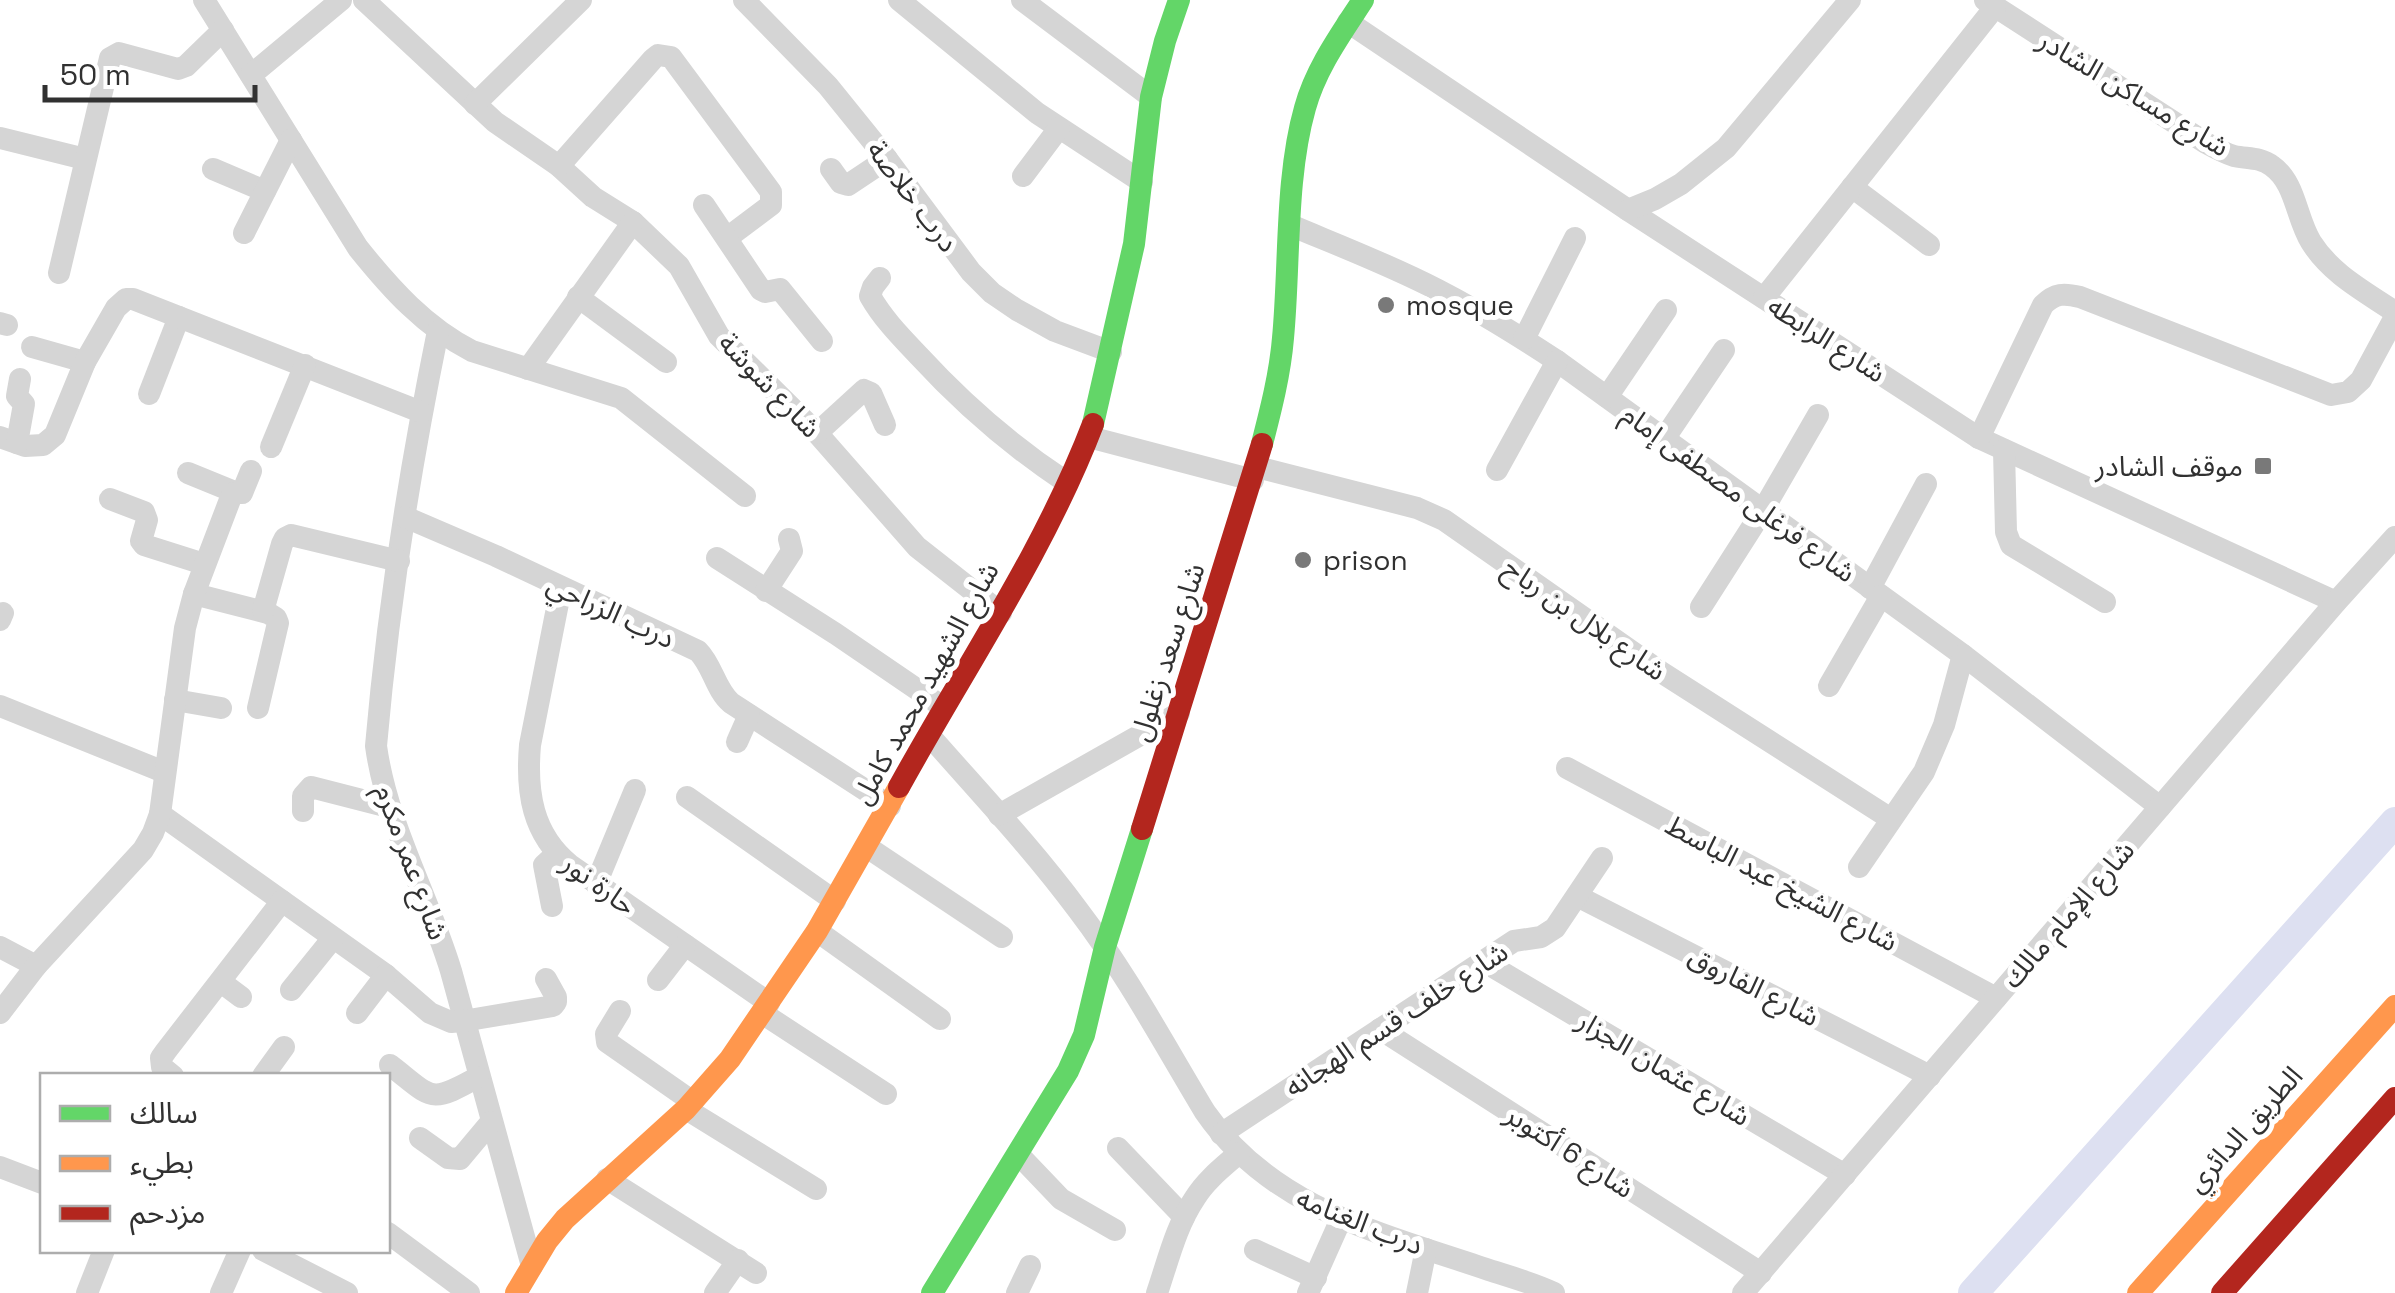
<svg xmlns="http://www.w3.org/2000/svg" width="2395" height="1293" font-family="'Space Grotesk','Noto Sans Arabic',sans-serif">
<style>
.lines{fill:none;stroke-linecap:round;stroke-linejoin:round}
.canal{stroke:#dde0f1;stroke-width:30}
.street{stroke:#d5d5d5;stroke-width:22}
.fast{stroke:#63d668;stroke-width:22}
.slow{stroke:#ff974d;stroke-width:22}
.jam{stroke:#b3261e;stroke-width:22}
.poi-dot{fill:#797979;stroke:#fff;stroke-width:4}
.labels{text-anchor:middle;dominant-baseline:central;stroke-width:10;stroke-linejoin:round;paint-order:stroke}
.street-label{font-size:28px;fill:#313131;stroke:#fff}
.poi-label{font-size:28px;fill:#313131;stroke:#fff;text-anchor:start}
</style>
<rect width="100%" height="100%" fill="#fff"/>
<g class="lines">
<path class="canal" d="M 1973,1293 L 2395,822"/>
<g class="street">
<path d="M 204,0 L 358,248 C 391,289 425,327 472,351 L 621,398 L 745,496"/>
<path d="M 364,0 L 495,122 L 559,166 L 593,197 L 633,222 L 679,266 L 719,336 L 817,433 L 917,547 L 1001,613"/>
<path d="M 744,0 L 828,86 L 887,159 L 971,272 L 992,293 L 1017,310 L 1055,331 L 1111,352"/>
<path d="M 899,0 L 1037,113 L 1142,182"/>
<path d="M 1022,0 L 1151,97"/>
<path d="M 1985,0 L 2206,143 C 2215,148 2224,153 2234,156 C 2248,159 2260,157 2272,166 C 2296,183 2296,218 2311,242 C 2331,274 2364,291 2395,312"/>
<path d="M 1348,22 L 1628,210 L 1979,438 L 2336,602"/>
<path d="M 251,75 L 341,0"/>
<path d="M 475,104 L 581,0"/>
<path d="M 0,138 L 85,159"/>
<path d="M 559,166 L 653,59 L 658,55 L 671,57 L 771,192 L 771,205 L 727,238"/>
<path d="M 213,169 L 265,191"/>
<path d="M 831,169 L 841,183 L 848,185 L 887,159"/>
<path d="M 1023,176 L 1059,128"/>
<path d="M 1852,187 L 1929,245"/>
<path d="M 704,205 L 761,290 L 765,292 L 780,289 L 822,341"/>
<path d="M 1628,210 L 1655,199 L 1681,184 L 1726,148 L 1850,0"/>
<path d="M 1290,225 C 1340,246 1390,265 1438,290 C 1479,311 1519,336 1557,361 L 1963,655 L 2160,807"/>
<path d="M 244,233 L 291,140"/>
<path d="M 59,273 L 110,58 L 119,53 L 178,69 L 186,66 L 223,30"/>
<path d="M 880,278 L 873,287 L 870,296 C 883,319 902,338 919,356 C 965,406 1010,445 1066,482"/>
<path d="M 578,297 L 666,362"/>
<path d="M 1764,298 L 1995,7"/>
<path d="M 0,323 L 7,325"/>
<path d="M 438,331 C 410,468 388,607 376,746 C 387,825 428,895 451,971 L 532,1266"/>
<path d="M 1524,339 L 1575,238"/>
<path d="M 32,347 L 85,362"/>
<path d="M 528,369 L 633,222"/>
<path d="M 149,394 L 179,317"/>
<path d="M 1607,397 L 1666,310"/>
<path d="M 817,433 L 864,390 L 871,393 L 885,425"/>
<path d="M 0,437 L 25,446 L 43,445 L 55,435 L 85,362 L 116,308 L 126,299 L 133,299 L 421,412"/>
<path d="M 1089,437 L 1253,480"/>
<path d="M 1979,438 L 2043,305 C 2055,293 2064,293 2080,297 L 2331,395 L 2348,392 L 2361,380 L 2395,317"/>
<path d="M 1664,439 L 1724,350"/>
<path d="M 17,443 L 24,404 L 17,396 L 20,379"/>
<path d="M 271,447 L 305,365"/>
<path d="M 2004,450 L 2006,532 L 2011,545 L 2105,602"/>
<path d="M 1257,467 L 1417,508 L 1444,520 L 1661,672 L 1891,819"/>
<path d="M 1497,470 L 1557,361"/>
<path d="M 188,473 L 237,493"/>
<path d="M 110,499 L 144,512 L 147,520 L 141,541 L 144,545 L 204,564"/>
<path d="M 405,517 L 496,556 L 698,651 C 713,666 715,689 731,703 L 890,806"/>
<path d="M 717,558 L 836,634 L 943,707"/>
<path d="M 561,588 L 530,745 C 526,792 532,834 570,865 L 769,1003"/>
<path d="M 1870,588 L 1926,484"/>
<path d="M 766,591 L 792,551 L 789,539"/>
<path d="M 194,594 L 268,613 L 276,618 L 278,623 L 258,708"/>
<path d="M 1701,607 L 1763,510 L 1818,415"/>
<path d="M 263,611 L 282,544 L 285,538 L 291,535 L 399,561"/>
<path d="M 0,620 L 3,613"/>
<path d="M 1829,686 L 1881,596"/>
<path d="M 175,700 L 221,708"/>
<path d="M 0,706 L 164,772"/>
<path d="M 929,735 C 979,792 1032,848 1078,910 C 1126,973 1164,1044 1205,1112 C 1272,1209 1383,1234 1489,1270 C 1511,1277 1533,1283 1554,1293"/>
<path d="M 737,742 L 749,715"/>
<path d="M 1567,768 L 1996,998"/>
<path d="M 687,797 L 835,901"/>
<path d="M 303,811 L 303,796 L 311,787 L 389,807"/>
<path d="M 160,814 L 386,975 L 430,1013 L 451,1022 L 463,1021 L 553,1006 L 556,1002 L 556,997 L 546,979"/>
<path d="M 999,815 L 1179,713"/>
<path d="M 867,847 L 1002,937"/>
<path d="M 1859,867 L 1924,772 L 1944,725 L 1963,655"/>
<path d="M 596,884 L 635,790"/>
<path d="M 1577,896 L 1930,1076"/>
<path d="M 552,906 L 544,865 L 556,854"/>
<path d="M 817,931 L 940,1019"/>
<path d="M 0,947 L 36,966"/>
<path d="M 1483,961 L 1845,1175"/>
<path d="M 658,980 L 685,945"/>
<path d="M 221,982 L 241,997"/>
<path d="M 291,990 L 333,938"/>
<path d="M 620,1011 L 606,1034 L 607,1042 L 693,1102"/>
<path d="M 0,1013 L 36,966 L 143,850 L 153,833 L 160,814 L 185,628 L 194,594 L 231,497 L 234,493 L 242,493 L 251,471"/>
<path d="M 357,1013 L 386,975"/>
<path d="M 762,1013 L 886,1094"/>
<path d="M 1380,1029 L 1761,1273"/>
<path d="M 390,1065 C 433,1098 428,1105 478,1077"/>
<path d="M 173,1076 L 162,1067 L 161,1058 L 166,1051 L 282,901"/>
<path d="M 263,1076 L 284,1047"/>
<path d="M 686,1109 L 816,1189"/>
<path d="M 1221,1134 L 1514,941 L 1541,937 L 1555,928 L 1602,858"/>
<path d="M 420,1138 L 448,1158 L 460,1159 L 491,1122"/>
<path d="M 1118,1148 L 1184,1217"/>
<path d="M 1018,1154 L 1061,1199 L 1115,1230"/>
<path d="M 0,1167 L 42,1183"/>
<path d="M 607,1179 L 756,1273"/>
<path d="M 388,1233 L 469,1293"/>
<path d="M 263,1250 L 347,1293"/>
<path d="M 1255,1250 L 1316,1278"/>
<path d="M 87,1293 L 104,1250"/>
<path d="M 221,1293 L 240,1250"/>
<path d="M 715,1293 L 738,1260"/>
<path d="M 1017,1293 L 1030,1266"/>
<path d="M 1157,1293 C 1168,1261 1176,1226 1195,1198 C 1206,1180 1223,1167 1239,1153"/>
<path d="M 1308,1293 L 1341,1219"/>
<path d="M 1417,1293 L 1426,1249"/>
<path d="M 1743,1293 L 2336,602 L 2395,537"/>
</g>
<g class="fast">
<path d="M 1093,424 L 1134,244 L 1151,97 L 1165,41 L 1179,0"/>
<path d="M 1262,444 C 1271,409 1280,374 1283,338 C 1290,265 1285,178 1305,108 C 1316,68 1341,34 1363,0"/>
<path d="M 932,1293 L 1068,1071 L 1084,1035 L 1105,947 L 1142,829"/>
</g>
<g class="slow">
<path d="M 516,1293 L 547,1241 L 565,1219 L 686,1109 L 730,1059 L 817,931 L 899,787"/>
<path d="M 2138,1293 L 2395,1006"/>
</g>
<g class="jam">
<path d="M 899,787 C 965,667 1044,552 1093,424"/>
<path d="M 1142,829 L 1262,444"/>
<path d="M 2222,1293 L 2395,1098"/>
</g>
</g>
<g class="poi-dot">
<circle cx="1386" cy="305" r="10"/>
<rect x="2253" y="456" width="20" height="20" rx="5"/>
<circle cx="1303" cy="560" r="10"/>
</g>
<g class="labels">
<g class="street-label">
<text transform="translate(2134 93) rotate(31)">شارع مساكن الشادر</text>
<text transform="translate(913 196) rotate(53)">درب خلاصة</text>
<text transform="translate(1827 339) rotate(33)">شارع الرابطه</text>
<text transform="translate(770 385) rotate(46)">شارع شوشة</text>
<text transform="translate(1739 493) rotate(36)">شارع فرغلى مصطفى إمام</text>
<text transform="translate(611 611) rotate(25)">درب الزراحي</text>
<text transform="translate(1585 619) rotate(35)">شارع بلال بن رباح</text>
<text transform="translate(1167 652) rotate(-72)">شارع سعد زغلول</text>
<text transform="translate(925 683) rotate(-61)">شارع الشهيد محمد كامل</text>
<text transform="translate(412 862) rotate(70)">شارع عمر مكرم</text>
<text transform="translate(1782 883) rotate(28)">شارع الشيخ عبد الباسط</text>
<text transform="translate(599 884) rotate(36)">حارة نور</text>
<text transform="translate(2068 914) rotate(-49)">شارع الإمام مالك</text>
<text transform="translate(1754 986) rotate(27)">شارع الفاروق</text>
<text transform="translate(1396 1019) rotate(-33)">شارع خلف قسم الهجانه</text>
<text transform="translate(1664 1068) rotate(31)">شارع عثمان الجزار</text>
<text transform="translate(2244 1129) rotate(-48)">الطريق الدائري</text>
<text transform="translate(1570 1151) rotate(33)">شارع 6 أكتوبر</text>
<text transform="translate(1360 1221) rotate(22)">درب الغنامه</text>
</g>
<g class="poi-label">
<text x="1406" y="305">mosque</text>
<text x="2243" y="466" text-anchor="end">موقف الشادر</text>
<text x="1323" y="560">prison</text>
</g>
</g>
<rect x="40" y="1073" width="350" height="180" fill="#ffffff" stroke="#adadad" stroke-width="2.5"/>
<rect x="60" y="1106" width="50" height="15" fill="#63d668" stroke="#adadad" stroke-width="2.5"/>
<text x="130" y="1123" font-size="30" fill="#313131">سالك</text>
<rect x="60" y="1156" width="50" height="15" fill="#ff974d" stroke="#adadad" stroke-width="2.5"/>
<text x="130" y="1173" font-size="30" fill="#313131">بطيء</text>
<rect x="60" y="1206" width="50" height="15" fill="#b3261e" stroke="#adadad" stroke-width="2.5"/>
<text x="130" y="1223" font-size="30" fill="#313131">مزدحم</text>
<path d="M45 85v15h210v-15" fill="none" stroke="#313131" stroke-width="5"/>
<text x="60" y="85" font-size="30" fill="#313131" stroke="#ffffff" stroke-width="8" paint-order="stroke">50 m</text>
</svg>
